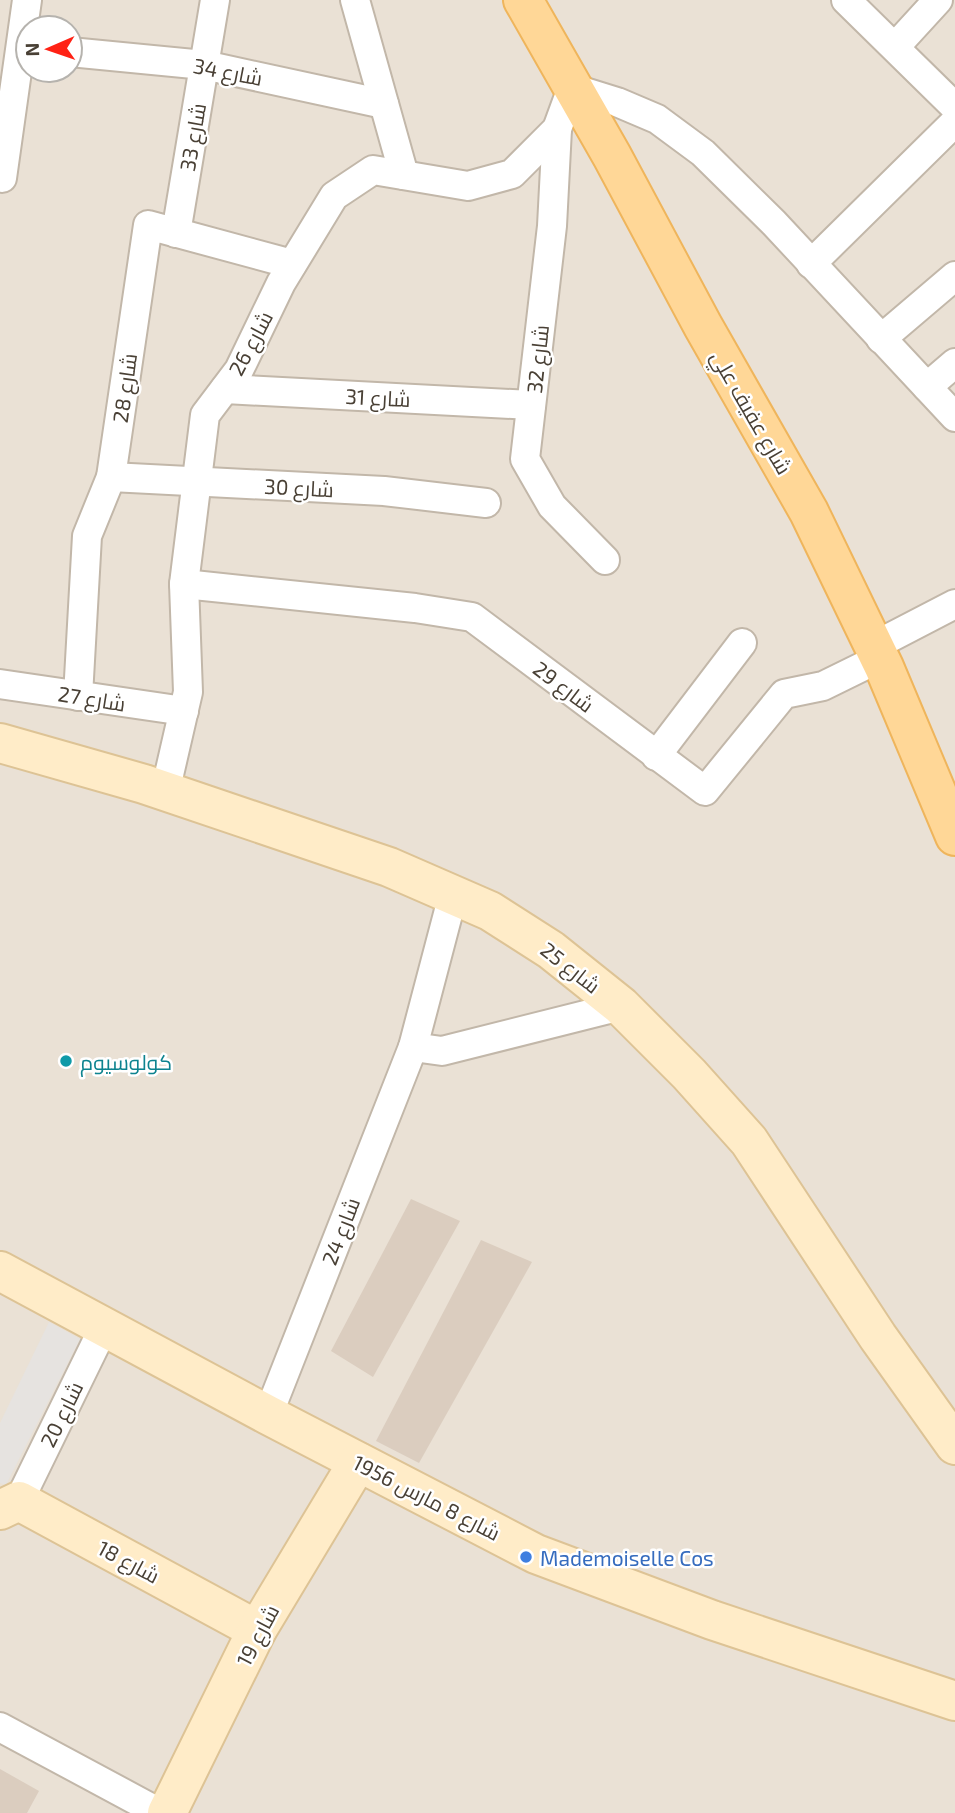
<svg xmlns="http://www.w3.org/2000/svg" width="955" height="1813" font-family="'Exo 2',Cairo,sans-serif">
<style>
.residential{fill:#eae1d5;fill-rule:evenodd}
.parking{fill:#e6e3e0}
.building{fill:#dbcdbf}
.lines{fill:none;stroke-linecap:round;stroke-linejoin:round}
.street-casing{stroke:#c2b7a9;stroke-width:32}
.secondary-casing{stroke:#ddc395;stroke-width:42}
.primary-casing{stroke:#efb55c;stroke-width:42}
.street{stroke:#fff;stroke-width:28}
.secondary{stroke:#ffecc8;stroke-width:38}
.primary{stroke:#ffd797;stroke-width:38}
.culture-dot{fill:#0f9aa8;stroke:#fff;stroke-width:2.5}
.shop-dot{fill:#3f7fe0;stroke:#fff;stroke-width:2.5}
.labels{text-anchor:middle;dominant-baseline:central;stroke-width:5;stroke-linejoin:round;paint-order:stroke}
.street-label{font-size:21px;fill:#494035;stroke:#fff}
.culture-label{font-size:21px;fill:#0d838f;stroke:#fff;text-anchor:start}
.shop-label{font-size:21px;fill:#366cbe;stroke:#fff;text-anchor:start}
</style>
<rect width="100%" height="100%" fill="#f5f0e8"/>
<path class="residential" d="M 0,0 L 955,0 L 955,1813 L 0,1813 ZM 28,28 L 70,28 L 70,70 L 28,70 Z"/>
<path class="parking" d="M 49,1322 L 80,1339 L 6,1485 L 0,1483 L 0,1423 Z"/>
<g class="building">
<path d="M 411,1199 L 460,1221 L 373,1377 L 331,1351 Z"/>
<path d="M 481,1240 L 532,1262 L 419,1463 L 376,1441 Z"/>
<path d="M 0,1769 L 39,1791 L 27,1813 L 0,1813 Z"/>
</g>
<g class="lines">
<g class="street-casing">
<g id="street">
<path d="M 355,0 L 404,175"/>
<path d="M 846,0 L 955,107"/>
<path d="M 895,47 L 938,0"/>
<path d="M 70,52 L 204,65 L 384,104"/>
<path d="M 557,129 L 552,226 L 525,459 L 552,506 L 605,560"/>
<path d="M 2,178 L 27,0"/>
<path d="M 176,233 L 215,0"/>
<path d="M 811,264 L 955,122"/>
<path d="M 881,339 L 955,276"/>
<path d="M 927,387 L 955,363"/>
<path d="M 225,389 L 531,405"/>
<path d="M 111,477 L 384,491 L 486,503"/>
<path d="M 184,584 L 415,608 L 472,617 L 705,791 L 784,694 L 823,686 L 880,658"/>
<path d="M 874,646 L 955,604"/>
<path d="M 0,684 L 184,711"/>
<path d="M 78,696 L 87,536 L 111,477 L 148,225 L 292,264"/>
<path d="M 656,756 L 742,643"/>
<path d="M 165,792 L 188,692 L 184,584 L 205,415 L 239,370 L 281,283 L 334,196 L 373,170 L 468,186 L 512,174 L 557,129 L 572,88 L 617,102 L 657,119 L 703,153 L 774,223 L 955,417"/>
<path d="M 453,895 L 413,1047 L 442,1051 L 621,1006"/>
<path d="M 268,1415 L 413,1047"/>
<path d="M 19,1501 L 104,1327"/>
<path d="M 0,1727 L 160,1813"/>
</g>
</g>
<g class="secondary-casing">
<g id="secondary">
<path d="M 0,743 L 144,784 L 389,867 L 490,911 L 551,950 L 621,1006 L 689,1074 L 749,1141 L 878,1337 L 955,1445"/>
<path d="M 0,1271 L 268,1415 L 536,1554 L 712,1620 L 955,1701"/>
<path d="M 0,1510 L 19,1501 L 257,1630"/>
<path d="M 167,1813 L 257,1630 L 358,1462"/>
</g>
</g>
<g class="primary-casing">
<path id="primary" d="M 523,0 L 612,156 L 703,326 L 809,512 L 884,667 L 955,836"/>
</g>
<use href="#street" class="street"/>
<use href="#secondary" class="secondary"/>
<use href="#primary" class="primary"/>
</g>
<circle class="culture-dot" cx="66" cy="1061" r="7"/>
<circle class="shop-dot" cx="526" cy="1557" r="7"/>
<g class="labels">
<g class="street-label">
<text transform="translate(228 71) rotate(11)">شارع 34</text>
<text transform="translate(192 137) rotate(-80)">شارع 33</text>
<text transform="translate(250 343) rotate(-62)">شارع 26</text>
<text transform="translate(537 359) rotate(-84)">شارع 32</text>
<text transform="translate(124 388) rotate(-82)">شارع 28</text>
<text transform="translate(378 397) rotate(3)">شارع 31</text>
<text transform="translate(752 412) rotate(60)">شارع عفيف علي</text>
<text transform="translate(299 487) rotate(3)">شارع 30</text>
<text transform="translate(564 686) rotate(37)">شارع 29</text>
<text transform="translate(92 698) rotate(9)">شارع 27</text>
<text transform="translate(571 967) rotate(38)">شارع 25</text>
<text transform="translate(340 1231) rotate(-69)">شارع 24</text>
<text transform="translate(61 1414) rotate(-64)">شارع 20</text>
<text transform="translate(427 1497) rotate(27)">شارع 8 مارس 1956</text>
<text transform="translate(129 1561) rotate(28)">شارع 18</text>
<text transform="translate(257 1635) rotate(-62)">شارع 19</text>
</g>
<g class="culture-label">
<text x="80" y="1061">كولوسيوم</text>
</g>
<g class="shop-label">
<text x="540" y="1557">Mademoiselle Cos</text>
</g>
</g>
<g transform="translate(49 49) rotate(268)"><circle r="33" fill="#ffffff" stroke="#b6b3ae" stroke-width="2"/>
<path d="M0-5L12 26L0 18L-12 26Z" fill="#ff2215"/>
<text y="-10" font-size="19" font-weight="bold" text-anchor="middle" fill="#494035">N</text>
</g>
</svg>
